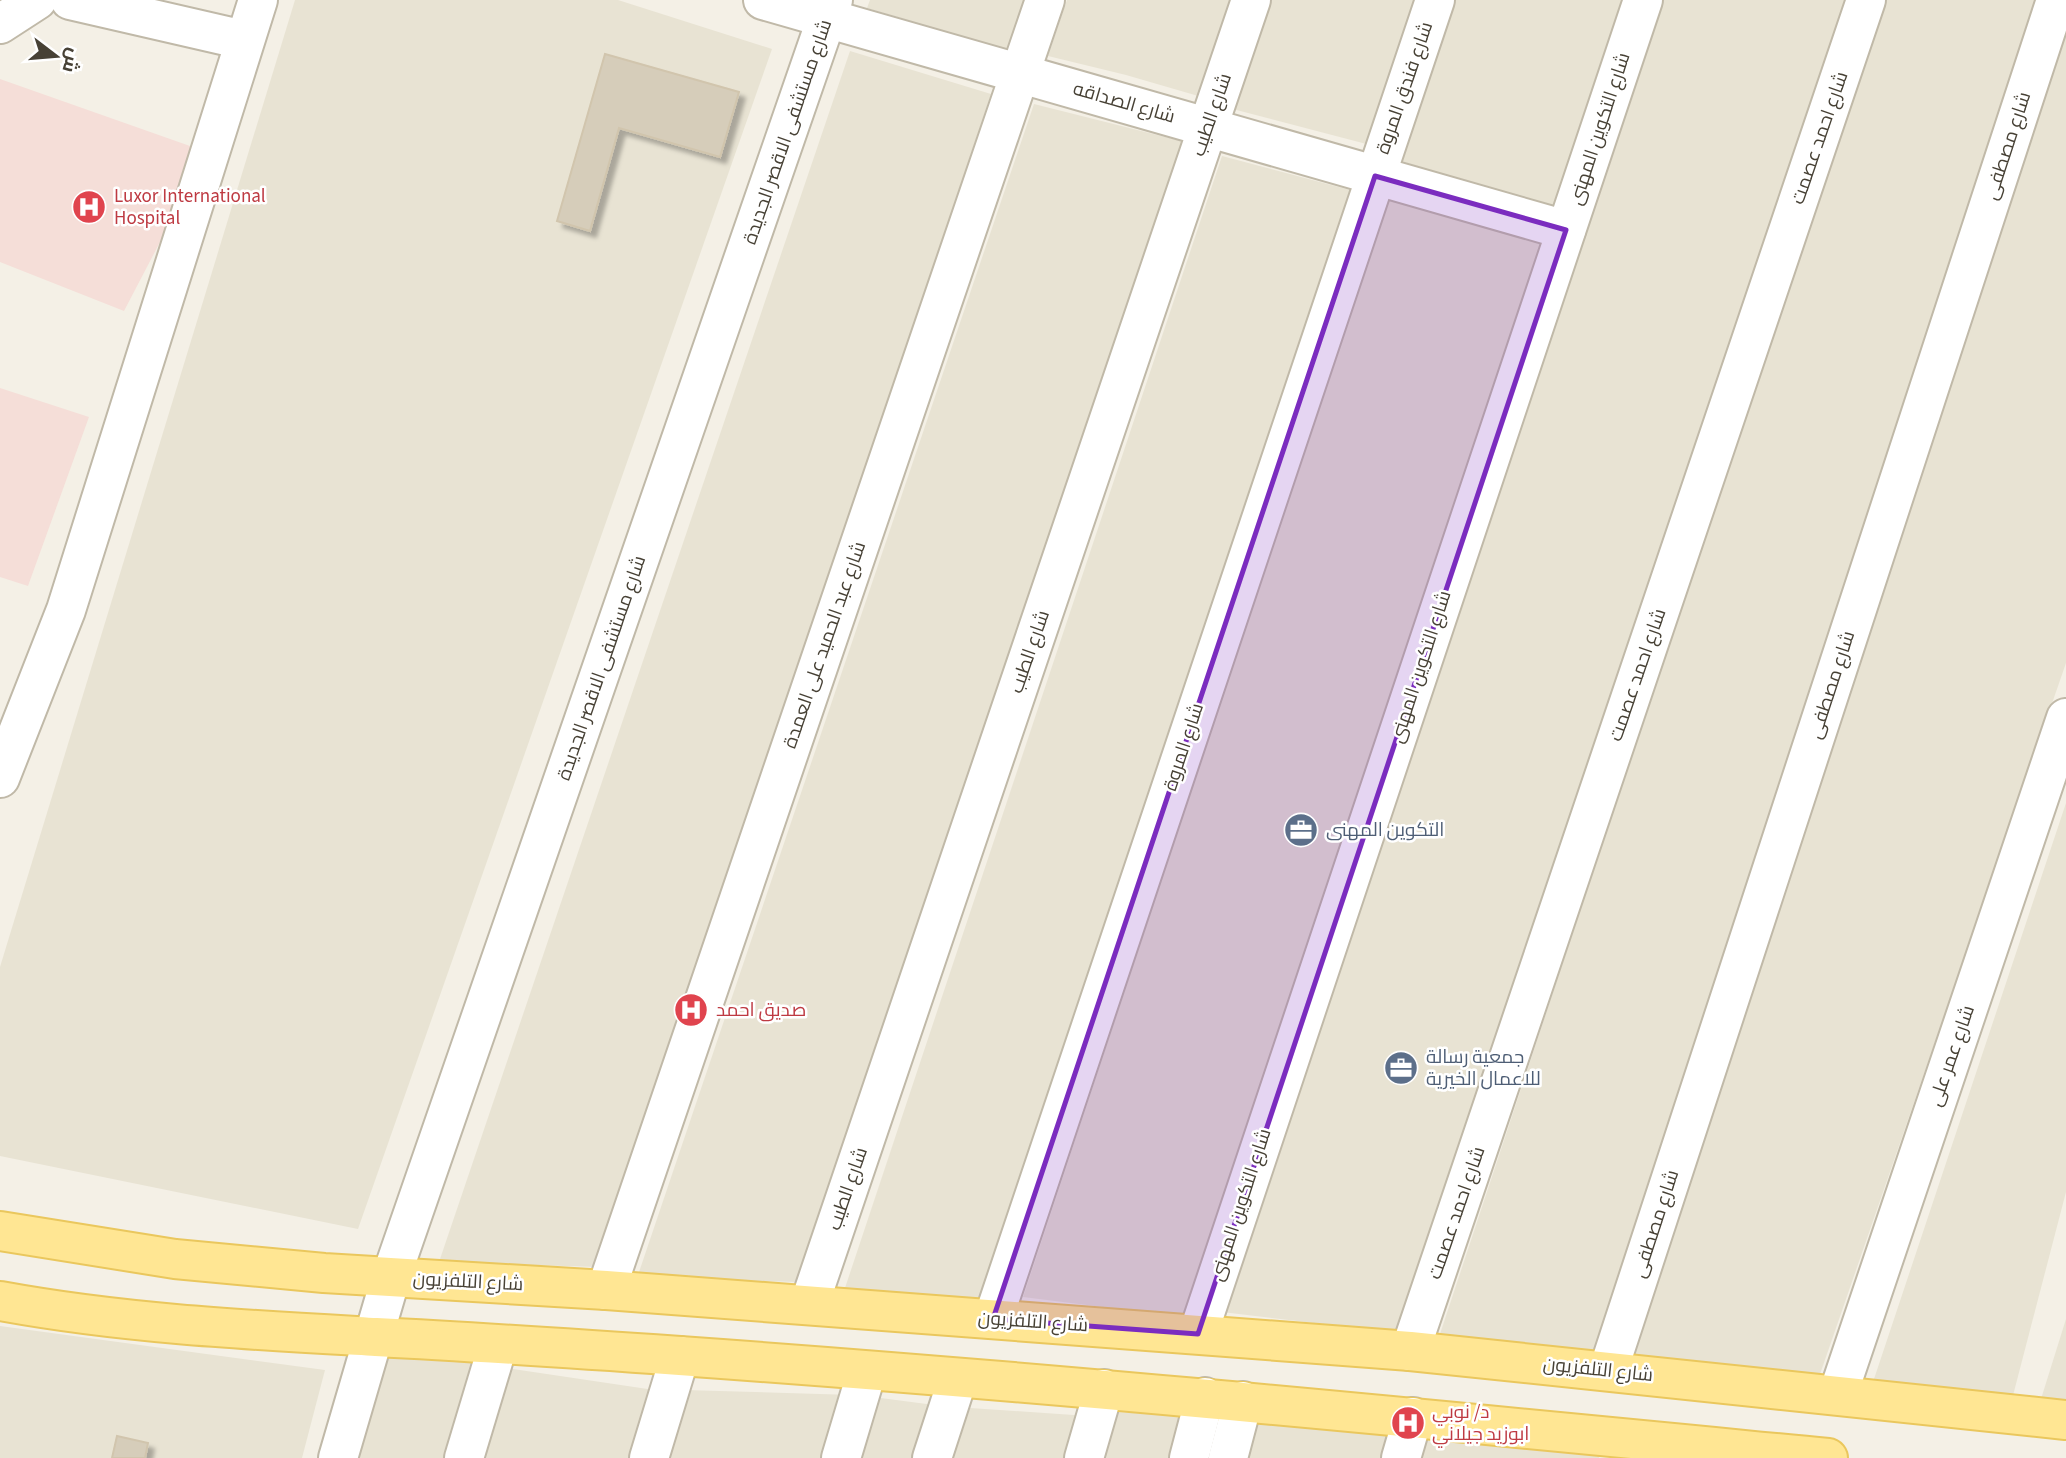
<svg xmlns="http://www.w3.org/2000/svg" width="2066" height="1458" font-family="'Source Sans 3',Cairo,sans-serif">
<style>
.residential{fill:#e8e3d3}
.medical{fill:#f5ded8}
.building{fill:#d6cdba;stroke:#d1c5ad;stroke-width:2;filter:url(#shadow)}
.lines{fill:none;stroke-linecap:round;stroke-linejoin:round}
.minor-casing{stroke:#c0b9a8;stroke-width:42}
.major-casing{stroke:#eac75d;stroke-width:42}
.minor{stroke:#fff;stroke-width:38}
.major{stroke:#ffe693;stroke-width:38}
.marked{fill:#7b2cbf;fill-opacity:0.2;stroke:#7b2cbf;stroke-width:5;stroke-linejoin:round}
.labels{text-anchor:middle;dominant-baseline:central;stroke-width:5;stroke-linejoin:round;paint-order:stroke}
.street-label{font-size:19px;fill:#474135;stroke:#fff}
.health-label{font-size:19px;fill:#be3a42;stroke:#fff;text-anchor:start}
.service-label{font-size:19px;fill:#4e5e75;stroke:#fff;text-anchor:start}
</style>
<defs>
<filter id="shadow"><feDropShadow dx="6" dy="6" stdDeviation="2" flood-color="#0004"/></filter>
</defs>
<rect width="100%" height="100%" fill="#f4f0e6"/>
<g class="residential">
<path d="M 295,0 L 618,0 L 772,49 L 358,1229 L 0,1156 L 0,967 Z"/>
<path d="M 870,0 L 1033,0 L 1015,52 L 867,8 Z"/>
<path d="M 1067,0 L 1246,0 L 1212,100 L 1126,75 L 1048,56 Z"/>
<path d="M 1262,0 L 1423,0 L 1374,146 L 1225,107 Z"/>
<path d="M 1450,0 L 1628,0 L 1558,211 L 1395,159 Z"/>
<path d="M 1659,0 L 1849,0 L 1405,1334 L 1222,1312 Z"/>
<path d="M 1881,0 L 2040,0 L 1600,1353 L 1439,1337 Z"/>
<path d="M 2066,34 L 2066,663 L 1818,1380 L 1630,1354 Z"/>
<path d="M 850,51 L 991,94 L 598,1267 L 439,1262 Z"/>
<path d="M 1034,104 L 1189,143 L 798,1282 L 637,1278 Z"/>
<path d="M 1222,156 L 1365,194 L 989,1311 L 842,1297 Z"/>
<path d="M 1388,198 L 1543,238 L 1190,1318 L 1023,1297 Z"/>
<path d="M 2066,803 L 2066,1192 L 2010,1407 L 1873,1382 Z"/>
<path d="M 2066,1319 L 2066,1403 L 2041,1399 Z"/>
<path d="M 0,1326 L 325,1370 L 302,1458 L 0,1458 Z"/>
<path d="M 391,1349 L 482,1357 L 454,1458 L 353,1458 Z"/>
<path d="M 506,1368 L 661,1391 L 641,1458 L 478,1458 Z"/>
<path d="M 684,1390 L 853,1395 L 834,1458 L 664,1458 Z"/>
<path d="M 873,1397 L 942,1406 L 924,1458 L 854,1458 Z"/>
<path d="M 970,1408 L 1088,1416 L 1076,1458 L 953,1458 Z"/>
<path d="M 1116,1412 L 1225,1418 L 1215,1458 L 1102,1458 Z"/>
<path d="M 1251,1421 L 1396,1431 L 1389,1458 L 1242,1458 Z"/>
<path d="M 1421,1423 L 1604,1441 L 1599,1458 L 1412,1458 Z"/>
</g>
<g class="medical">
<path d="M 0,79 L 207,152 L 124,311 L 0,262 Z"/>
<path d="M 0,388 L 89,417 L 28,586 L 0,577 Z"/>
</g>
<g class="building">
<path d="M 605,54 L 739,92 L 720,157 L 619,128 L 590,231 L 557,221 Z"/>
<path d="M 117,1436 L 148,1443 L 145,1458 L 112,1458 Z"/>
</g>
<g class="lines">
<g class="minor-casing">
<g id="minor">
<path d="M 70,0 L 244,40"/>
<path d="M 763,0 L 1566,230"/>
<path d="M 0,24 L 37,0"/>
<path d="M 0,778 L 66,610 L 258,0"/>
<path d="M 606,1290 L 1045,0"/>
<path d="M 809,1305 L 1251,0"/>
<path d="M 993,1319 L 1435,0"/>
<path d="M 1198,1334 L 1643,0"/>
<path d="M 1410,1351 L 1866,0"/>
<path d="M 1608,1371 L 2056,0"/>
<path d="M 1838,1394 L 2066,718"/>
<path d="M 338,1458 L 391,1277 L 833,0"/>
<path d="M 464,1458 L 498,1345"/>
<path d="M 649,1458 L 680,1356"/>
<path d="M 841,1458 L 867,1371"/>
<path d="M 932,1458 L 958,1378"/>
<path d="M 1084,1458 L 1104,1389"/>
<path d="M 1189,1458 L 1205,1397"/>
<path d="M 1228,1458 L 1243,1401"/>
<path d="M 1401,1458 L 1413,1417"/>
</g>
</g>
<g class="major-casing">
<g id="major">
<path d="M 0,1231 L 175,1259 L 324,1273 L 606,1290 L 1410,1351 L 2066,1420"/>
<path d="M 0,1301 C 125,1324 250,1330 376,1337 C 477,1342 579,1349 680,1356 C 1063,1383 1446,1421 1828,1458"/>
</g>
</g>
<use href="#minor" class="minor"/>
<use href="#major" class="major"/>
</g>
<path class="marked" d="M 1375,176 L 1566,230 L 1198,1334 L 993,1319 Z"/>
<defs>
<g id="hospital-disc" transform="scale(1.75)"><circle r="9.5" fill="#e0444e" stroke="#fff"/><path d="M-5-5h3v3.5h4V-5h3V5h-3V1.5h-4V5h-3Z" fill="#fff"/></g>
<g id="office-disc" transform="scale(1.75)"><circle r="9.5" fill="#5c6f8a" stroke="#fff"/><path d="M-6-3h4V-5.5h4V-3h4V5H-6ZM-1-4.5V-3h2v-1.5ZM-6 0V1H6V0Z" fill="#fff"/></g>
</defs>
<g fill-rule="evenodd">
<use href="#hospital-disc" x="89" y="207"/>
<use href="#office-disc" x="1301" y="830"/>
<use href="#hospital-disc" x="691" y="1010"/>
<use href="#office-disc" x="1401" y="1068"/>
<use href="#hospital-disc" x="1408" y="1423"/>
</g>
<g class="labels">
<g class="street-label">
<text transform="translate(1405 88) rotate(-71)">شارع فندق المروة</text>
<text transform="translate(1124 103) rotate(16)">شارع الصداقه</text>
<text transform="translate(1212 115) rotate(-71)">شارع الطيب</text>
<text transform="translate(1600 129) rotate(-72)">شارع التكوين المهنى</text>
<text transform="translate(788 132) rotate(-71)">شارع مستشفى الاقصر الجديدة</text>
<text transform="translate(1820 138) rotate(-71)">شارع احمد عصمت</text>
<text transform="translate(2008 146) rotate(-72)">شارع مصطفى</text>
<text transform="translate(825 645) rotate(-71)">شارع عبد الحميد على العمدة</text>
<text transform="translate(1030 652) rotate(-71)">شارع الطيب</text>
<text transform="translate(1421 667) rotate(-72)">شارع التكوين المهنى</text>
<text transform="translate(602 668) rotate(-71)">شارع مستشفى الاقصر الجديدة</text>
<text transform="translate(1638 675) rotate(-71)">شارع احمد عصمت</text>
<text transform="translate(1832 685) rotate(-72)">شارع مصطفى</text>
<text transform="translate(1184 747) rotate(-72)">شارع المروة</text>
<text transform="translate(1952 1056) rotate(-71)">شارع عمر على</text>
<text transform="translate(848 1189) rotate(-71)">شارع الطيب</text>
<text transform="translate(1241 1205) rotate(-72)">شارع التكوين المهنى</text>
<text transform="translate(1457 1213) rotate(-71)">شارع احمد عصمت</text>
<text transform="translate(1656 1224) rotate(-72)">شارع مصطفى</text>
<text transform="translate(468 1282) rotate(3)">شارع التلفزيون</text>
<text transform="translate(1033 1322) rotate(4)">شارع التلفزيون</text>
<text transform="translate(1598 1370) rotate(6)">شارع التلفزيون</text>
</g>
<g class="health-label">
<text x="114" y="196">Luxor International<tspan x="114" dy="22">Hospital</tspan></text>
<text x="716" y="1010">صديق احمد</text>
<text x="1432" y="1412">د/ نوبي<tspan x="1432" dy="22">ابوزيد جيلاني</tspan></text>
</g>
<g class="service-label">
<text x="1326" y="830">التكوين المهنى</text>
<text x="1426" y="1057">جمعية رسالة<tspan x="1426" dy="22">للاعمال الخيرية</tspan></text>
</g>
</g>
<g transform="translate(56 56) rotate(106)" stroke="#ffffff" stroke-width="5" paint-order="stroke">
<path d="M0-5L12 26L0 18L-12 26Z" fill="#474135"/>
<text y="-10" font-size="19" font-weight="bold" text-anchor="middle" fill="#474135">ش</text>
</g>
</svg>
